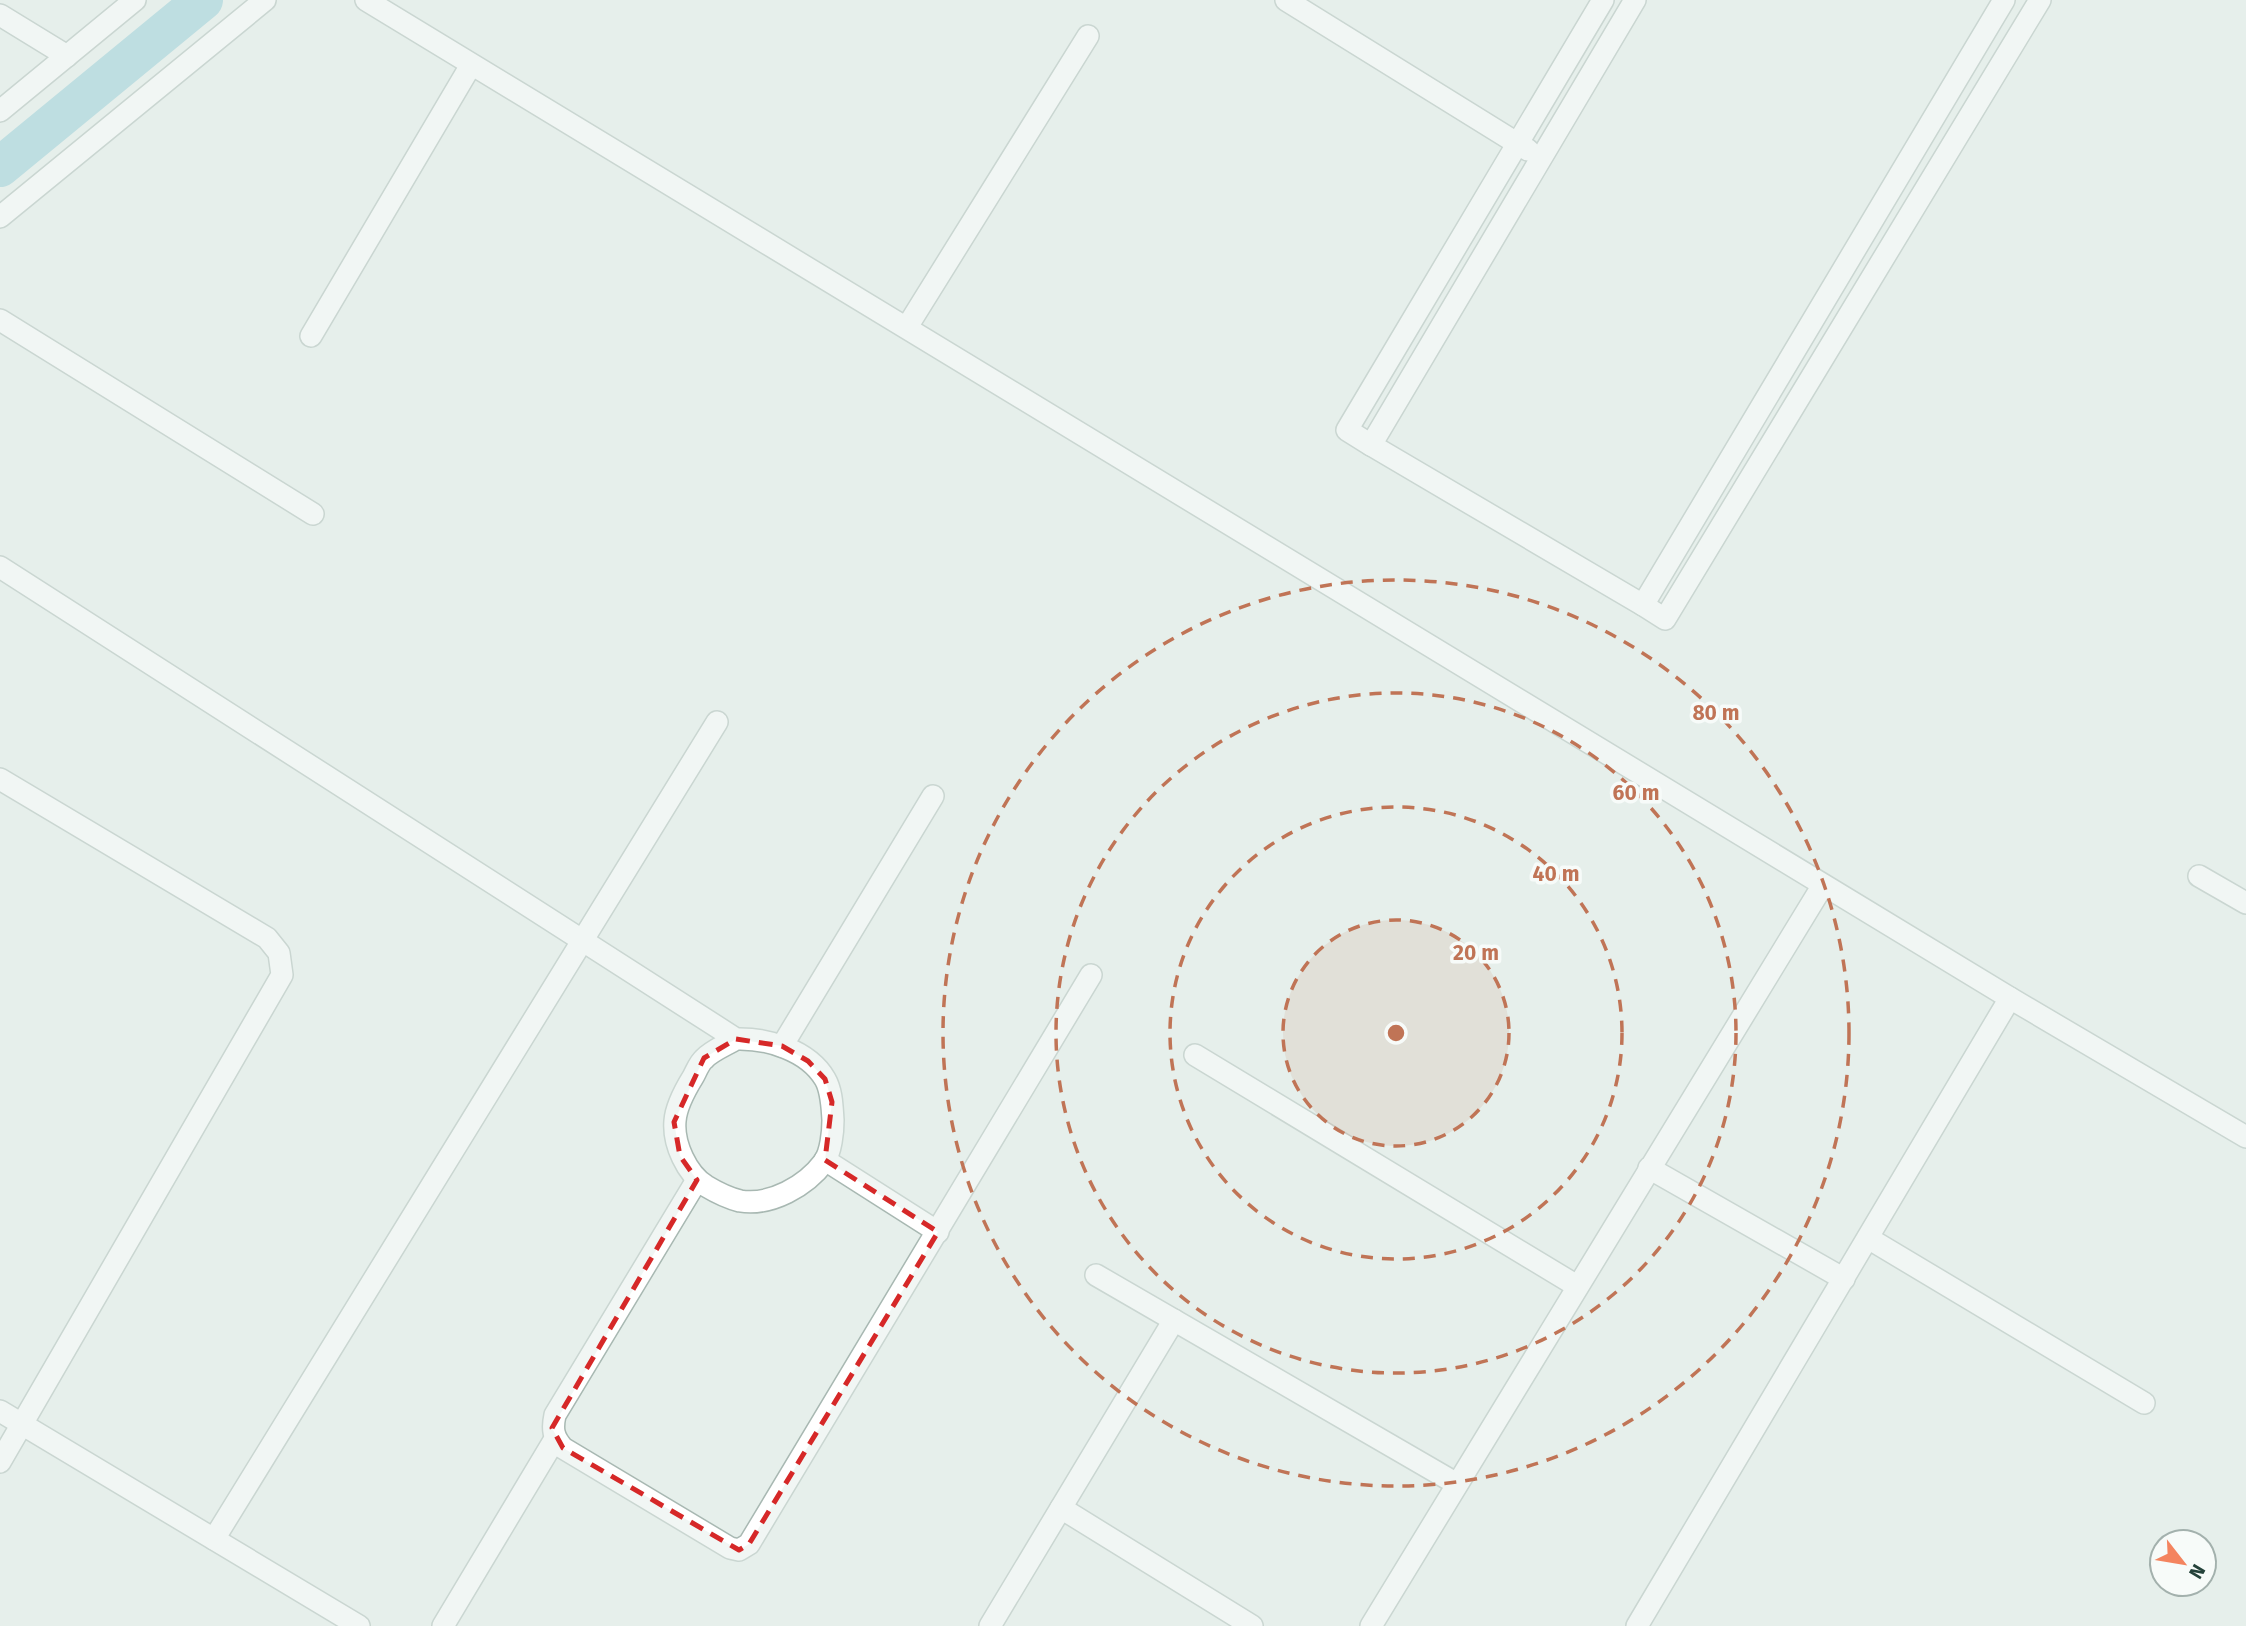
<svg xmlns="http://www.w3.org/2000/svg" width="2246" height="1626" font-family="'Fira Sans',sans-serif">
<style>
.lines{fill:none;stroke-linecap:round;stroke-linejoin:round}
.canal{stroke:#8ec9d4;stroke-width:40}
.minor-casing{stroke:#a8b8b2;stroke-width:24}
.minor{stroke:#fff;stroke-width:21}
.marked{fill:none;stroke:#d62828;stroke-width:5;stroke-dasharray:14 9;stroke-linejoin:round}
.ring{fill:none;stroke:#c07456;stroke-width:3.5;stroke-dasharray:12 9}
.centre{fill:#c07456;stroke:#f7fbf9;stroke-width:3.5}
.ring-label{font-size:21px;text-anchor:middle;font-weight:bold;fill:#c07456;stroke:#f7fbf9;stroke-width:7;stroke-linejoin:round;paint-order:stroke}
</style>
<rect width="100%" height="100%" fill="#e6efeb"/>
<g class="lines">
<path class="canal" d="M 0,167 L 203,0"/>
<g class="minor-casing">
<g id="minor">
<path d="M 366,0 L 2010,998 L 2246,1137"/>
<path d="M 1286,0 L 1528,150"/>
<path d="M 1635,0 L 1371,445 L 1643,605 L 2004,0"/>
<path d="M 0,15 L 67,56"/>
<path d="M 0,111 L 135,0"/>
<path d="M 0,217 L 265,0"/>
<path d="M 0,320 L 313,514"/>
<path d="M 907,327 L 1088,36"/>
<path d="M 311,336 L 471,65"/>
<path d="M 1371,445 L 1347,430 L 1603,0"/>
<path d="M 0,567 L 736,1039 C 767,1038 808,1050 825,1079 C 832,1091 832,1107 833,1120 C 833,1132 831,1152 824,1162 C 806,1186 771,1206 740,1201 C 728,1198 716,1192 706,1186 C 687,1174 673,1144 675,1121 C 676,1106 685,1090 693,1077 C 696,1072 699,1063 704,1059 C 711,1051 726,1045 736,1039"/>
<path d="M 1643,605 L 1665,619 L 2040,0"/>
<path d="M 0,779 L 267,938 L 279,953 L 282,975 L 0,1462"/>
<path d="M 2199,876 L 2246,903"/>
<path d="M 782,1046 L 933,796"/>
<path d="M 1195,1055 L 1577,1286"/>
<path d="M 825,1160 L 938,1232"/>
<path d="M 1649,1168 L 1844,1279"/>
<path d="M 697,1180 L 555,1415 C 552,1429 553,1437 563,1448 L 730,1548 L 739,1550 L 749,1544 L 1091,975"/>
<path d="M 1868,1238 L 2144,1403"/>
<path d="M 1096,1275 L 1457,1484"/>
<path d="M 0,1411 L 359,1626"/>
<path d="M 1061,1508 L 1252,1626"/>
<path d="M 214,1539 L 717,722"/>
<path d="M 443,1626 L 555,1439"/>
<path d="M 990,1626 L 1174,1320"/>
<path d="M 1371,1626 L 1823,885"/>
<path d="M 1637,1626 L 2010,998"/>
</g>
</g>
<use href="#minor" class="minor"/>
</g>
<path d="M0 0H2246V1626H0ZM 736,1039 L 782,1046 L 808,1061 L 825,1079 L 832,1102 L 825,1160 L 938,1232 L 749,1544 L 739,1550 L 563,1448 L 552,1428 L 697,1180 L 680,1156 L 674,1122 L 704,1058 Z" fill="#e6efeb" fill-opacity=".55" fill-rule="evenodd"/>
<path class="marked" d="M 736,1039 L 782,1046 L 808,1061 L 825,1079 L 832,1102 L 825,1160 L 938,1232 L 749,1544 L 739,1550 L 563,1448 L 552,1428 L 697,1180 L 680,1156 L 674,1122 L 704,1058 Z"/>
<circle cx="1396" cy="1033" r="113" fill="#c07456" fill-opacity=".12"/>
<g class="ring">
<circle cx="1396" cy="1033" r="113"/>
<circle cx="1396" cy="1033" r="226"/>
<circle cx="1396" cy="1033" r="340"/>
<circle cx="1396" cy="1033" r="453"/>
</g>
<circle cx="1396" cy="1033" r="10" class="centre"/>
<g class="ring-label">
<text x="1716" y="720">80 m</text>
<text x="1636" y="800">60 m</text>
<text x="1556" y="881">40 m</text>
<text x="1476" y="960">20 m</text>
</g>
<g transform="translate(2183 1563) rotate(121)"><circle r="33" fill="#f7fbf9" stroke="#a3b1ad" stroke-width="2"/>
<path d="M0-5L12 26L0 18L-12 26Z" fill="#f4845f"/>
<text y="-10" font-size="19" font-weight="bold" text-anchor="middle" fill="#24423a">N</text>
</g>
</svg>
